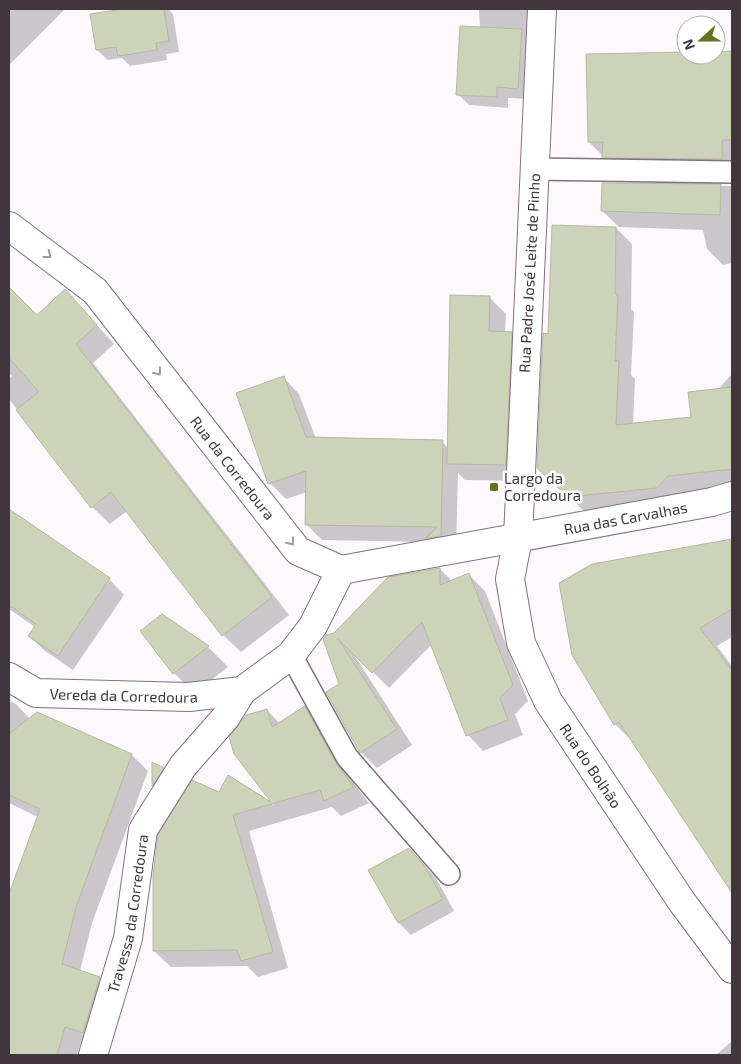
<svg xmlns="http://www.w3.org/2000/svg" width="741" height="1064" font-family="'Exo 2',sans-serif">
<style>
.shadow{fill:#0003}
.building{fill:#ccd3b9;stroke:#b4baa1}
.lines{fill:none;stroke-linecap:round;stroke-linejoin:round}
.lane-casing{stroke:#857081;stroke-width:24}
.street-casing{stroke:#857081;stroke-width:30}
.secondary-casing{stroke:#857081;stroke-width:30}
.lane{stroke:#fff;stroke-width:21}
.street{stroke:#fff;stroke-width:28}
.secondary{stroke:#fff;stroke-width:28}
.oneway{stroke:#a09b9e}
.poi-dot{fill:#64731f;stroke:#fff;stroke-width:2}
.labels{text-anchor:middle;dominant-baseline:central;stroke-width:5;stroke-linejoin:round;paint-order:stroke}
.street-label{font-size:15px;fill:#40373e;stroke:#fff}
.poi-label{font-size:15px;fill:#40373e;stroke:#fff;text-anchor:start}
</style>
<rect width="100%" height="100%" fill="#fdf8fc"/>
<g class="shadow">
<path d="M 9,9 L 65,9 L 9,65 Z"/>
<path d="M 131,9 L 168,9 L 173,14 L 179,52 L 166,54 L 167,60 L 130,66 L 122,58 L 108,60 L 97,50 L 91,15 Z"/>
<path d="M 479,9 L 533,9 L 529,99 L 508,98 L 508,108 L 469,105 L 458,94 L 480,28 Z"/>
<path d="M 716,53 L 732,53 L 732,175 L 620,173 L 589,142 L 686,54 L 716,55 Z"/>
<path d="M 603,184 L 732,186 L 732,263 L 723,265 L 707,249 L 703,230 L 619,227 L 602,211 Z"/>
<path d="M 616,228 L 632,244 L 631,309 L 634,312 L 631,375 L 635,379 L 633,425 L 692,418 L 732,374 L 732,487 L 684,492 L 673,503 L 586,513 L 555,484 L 549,335 Z"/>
<path d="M 9,289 L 37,316 L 83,309 L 114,344 L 93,363 L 289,615 L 241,652 L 223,635 L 127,511 L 110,524 L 92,507 L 9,399 L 9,379 L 12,376 L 9,373 Z"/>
<path d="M 489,297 L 506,314 L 505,333 L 511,333 L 528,350 L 522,481 L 465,480 L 458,473 L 456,551 L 432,542 L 322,540 L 306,524 L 307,492 L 286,499 L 270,483 L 284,378 L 299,394 L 316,439 L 442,442 L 448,448 Z"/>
<path d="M 9,511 L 109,579 L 124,595 L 73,670 L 45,651 L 29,636 L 35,627 L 9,609 Z"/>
<path d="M 732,540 L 732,637 L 717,646 L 732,666 L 732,889 L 633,742 L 615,724 L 593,565 Z"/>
<path d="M 440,569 L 452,581 L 469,575 L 485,591 L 528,701 L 515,714 L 523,735 L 483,751 L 468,735 L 432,644 L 389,688 L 351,650 L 412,745 L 377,768 L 358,749 L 340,684 L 334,634 Z"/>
<path d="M 162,616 L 208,647 L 228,667 L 194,693 L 174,673 Z"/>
<path d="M 9,701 L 16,704 L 30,719 L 132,755 L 148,771 L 92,923 L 80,971 L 99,978 L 115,994 L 99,1048 L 81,1042 L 77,1055 L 9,1055 L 9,897 L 38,817 L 9,803 Z"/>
<path d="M 305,708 L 321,724 L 352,781 L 369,803 L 341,816 L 332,807 L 249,831 L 288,968 L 258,977 L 247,966 L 171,967 L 154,951 L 219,794 L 229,777 L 275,806 L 235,754 L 267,710 L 280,724 Z"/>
<path d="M 153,764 L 163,769 L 175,781 L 164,797 L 153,786 Z"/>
<path d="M 409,849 L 436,878 L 454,911 L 411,935 L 399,923 Z"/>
<path d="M 732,1041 L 732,1055 L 716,1055 Z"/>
</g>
<g class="building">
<path d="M 123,9 L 164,9 L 169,41 L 156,43 L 157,50 L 118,56 L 116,47 L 96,50 L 90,14 Z"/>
<path d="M 460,26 L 522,29 L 518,89 L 497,87 L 497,97 L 456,95 Z"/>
<path d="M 732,51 L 732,140 L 722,140 L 722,159 L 602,158 L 603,142 L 588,142 L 586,54 L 686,52 L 686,55 L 716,55 L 716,52 Z"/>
<path d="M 602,183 L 721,184 L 720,215 L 601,211 Z"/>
<path d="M 552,225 L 616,227 L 615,294 L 618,295 L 615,361 L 619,361 L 616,425 L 691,417 L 688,392 L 732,387 L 732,469 L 668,476 L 657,488 L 568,497 L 537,468 L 543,333 L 548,334 Z"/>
<path d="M 9,287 L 37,315 L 65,289 L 97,325 L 76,344 L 272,597 L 222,636 L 111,492 L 91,508 L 16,410 L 39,392 L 9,358 Z"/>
<path d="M 450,295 L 490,296 L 489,331 L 512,332 L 506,465 L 447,464 Z"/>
<path d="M 284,376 L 306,437 L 443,440 L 441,536 L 426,538 L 437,527 L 305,525 L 306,471 L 268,484 L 236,393 Z"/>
<path d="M 9,509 L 110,578 L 58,656 L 28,636 L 36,624 L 9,605 Z"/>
<path d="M 732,539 L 732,609 L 700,628 L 732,670 L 732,893 L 619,722 L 614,725 L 572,655 L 559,583 L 592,564 Z"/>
<path d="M 440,568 L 440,585 L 469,573 L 513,685 L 500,698 L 508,720 L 466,736 L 422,622 L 372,673 L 338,639 L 397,729 L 360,753 L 326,692 L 339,684 L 323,639 L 326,635 L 334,633 L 388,577 Z"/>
<path d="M 162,614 L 209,646 L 173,674 L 140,631 Z"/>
<path d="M 305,706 L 336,763 L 354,787 L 324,801 L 320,790 L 233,815 L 273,952 L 241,961 L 237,950 L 153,951 L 153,875 L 158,835 L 192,780 L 219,792 L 228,775 L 271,802 L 234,754 L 229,737 L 246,715 L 267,709 L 272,727 Z"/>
<path d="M 37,712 L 132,754 L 76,907 L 62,964 L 100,977 L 83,1033 L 65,1027 L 57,1055 L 9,1055 L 9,894 L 40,809 L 9,795 L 9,734 Z"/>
<path d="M 152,762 L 164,768 L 152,786 Z"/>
<path d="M 409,848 L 424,865 L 443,899 L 398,923 L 368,870 Z"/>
</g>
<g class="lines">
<g class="lane-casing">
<g id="lane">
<path d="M 534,169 L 732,172"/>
<path d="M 291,655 L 347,757 L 449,874"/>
</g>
</g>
<g class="street-casing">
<g id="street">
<path id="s1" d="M 9,226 L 95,291 L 298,551 L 341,570 L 712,502 L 732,496"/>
<path id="s2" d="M 9,677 L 36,693 L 189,697 L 242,691"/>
<path id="s3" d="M 93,1055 L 128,938 L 143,830 L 183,766 L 226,717 L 242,691 L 291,655 L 313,626 L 341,570"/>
</g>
</g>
<g class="secondary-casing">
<g id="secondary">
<path id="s4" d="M 542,9 L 518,538 L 510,579 L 521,643 L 548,701 L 682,902 L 732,969"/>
</g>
</g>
<use href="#lane" class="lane"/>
<use href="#street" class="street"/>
<use href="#secondary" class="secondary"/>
</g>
<defs><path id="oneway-chevron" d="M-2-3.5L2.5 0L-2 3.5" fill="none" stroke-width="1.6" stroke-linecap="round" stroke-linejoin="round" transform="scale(1.25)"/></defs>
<g class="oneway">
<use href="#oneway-chevron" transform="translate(48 255) rotate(38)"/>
<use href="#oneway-chevron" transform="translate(158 372) rotate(52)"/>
<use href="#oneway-chevron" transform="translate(291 542) rotate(52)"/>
</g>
<rect class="poi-dot" x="489" y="482" width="10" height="10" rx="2.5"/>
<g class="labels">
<g class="street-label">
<text transform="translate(529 273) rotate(-87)">Rua Padre José Leite de Pinho</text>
<text stroke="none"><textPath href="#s1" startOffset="332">Rua da Corredoura</textPath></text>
<text stroke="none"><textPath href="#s1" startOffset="774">Rua das Carvalhas</textPath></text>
<text stroke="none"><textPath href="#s2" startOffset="119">Vereda da Corredoura</textPath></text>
<text stroke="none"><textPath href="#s4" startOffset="778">Rua do Bolhão</textPath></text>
<text stroke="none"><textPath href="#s3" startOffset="146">Travessa da Corredoura</textPath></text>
</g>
<g class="poi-label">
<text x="504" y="478">Largo da<tspan x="504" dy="17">Corredoura</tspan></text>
</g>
</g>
<rect width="741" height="1064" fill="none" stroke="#40373e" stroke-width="20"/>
<g transform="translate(701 40) rotate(249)"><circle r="24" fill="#ffffff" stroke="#b3afb2"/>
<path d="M0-4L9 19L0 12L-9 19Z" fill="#64731f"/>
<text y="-8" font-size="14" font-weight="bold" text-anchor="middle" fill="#40373e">N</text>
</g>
</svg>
